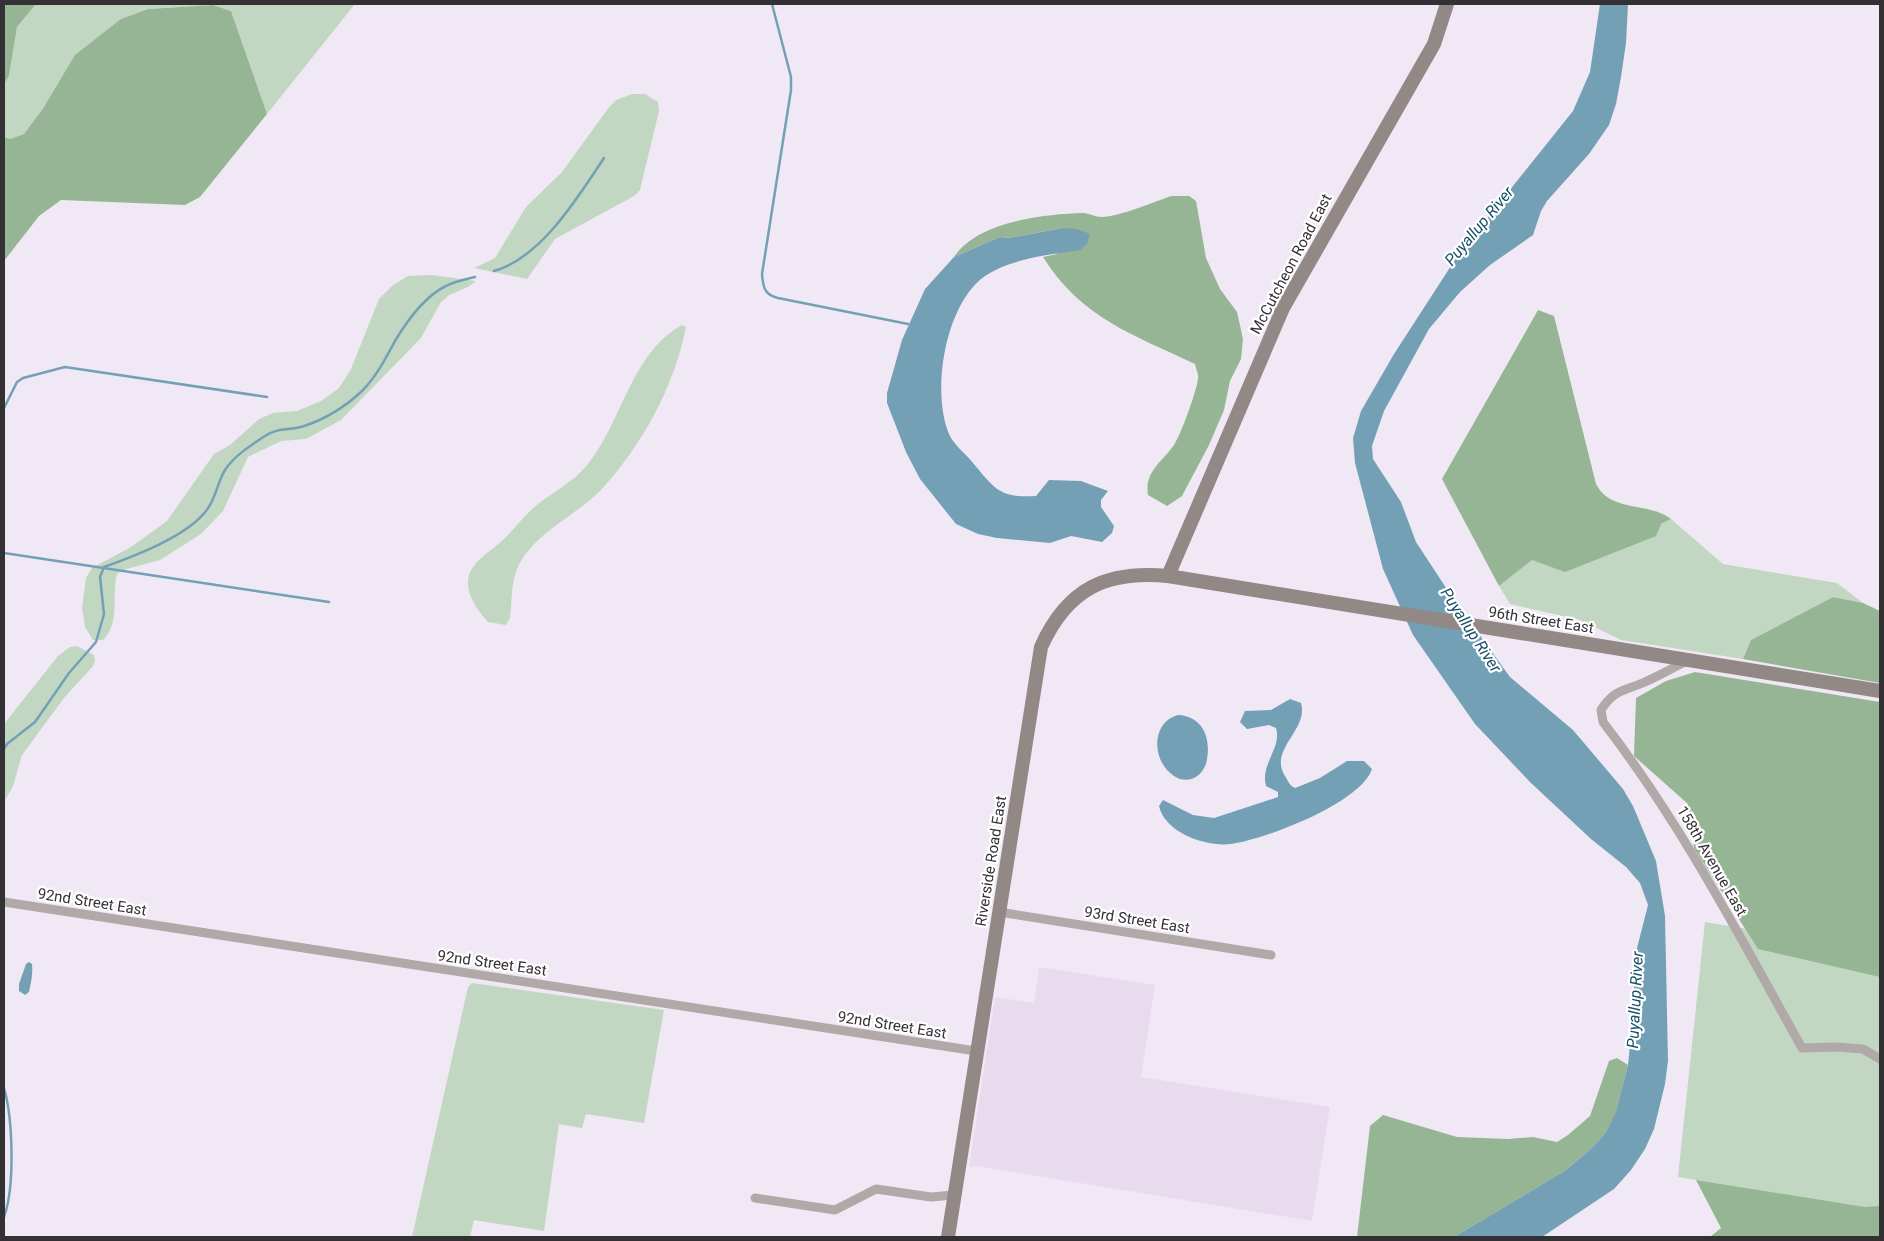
<svg xmlns="http://www.w3.org/2000/svg" width="1884" height="1241" font-family="Roboto,sans-serif">
<style>
.built{fill:#e8dbee}
.green{fill:#c2d7c1}
.forest{fill:#96b594}
.water{fill:#74a0b6}
.lines{fill:none;stroke-linecap:round;stroke-linejoin:round}
.stream{stroke:#74a0b6;stroke-width:2.5}
.street{stroke:#b0a9a7;stroke-width:9}
.secondary{stroke:#928885;stroke-width:14}
.labels{text-anchor:middle;dominant-baseline:central;stroke-width:4.5;stroke-linejoin:round;paint-order:stroke}
.street-label{font-size:15px;fill:#343135;stroke:#fff}
.water-label{font-size:16px;font-style:italic;fill:#175068;stroke:#fff}
</style>
<rect width="100%" height="100%" fill="#f1e8f5"/>
<path class="built" d="M 1039,967 L 1155,985 L 1141,1077 L 1330,1107 L 1312,1221 L 977,1166 L 969,1167 L 995,997 L 1034,1003 Z"/>
<g class="green">
<path d="M 36,4 L 355,4 L 267,114 L 231,11 L 213,5 L 148,9 L 121,19 L 44,107 L 24,134 L 10,139 L 4,137 L 4,84 L 9,76 L 17,27 Z"/>
<path d="M 632,94 L 645,94 L 658,102 L 659,111 L 640,190 L 634,196 L 555,239 L 527,279 L 474,268 L 495,258 L 526,207 L 562,172 L 610,106 L 616,100 Z"/>
<path d="M 432,275 L 476,281 L 468,287 L 449,295 L 441,302 L 421,338 L 341,420 L 306,439 L 281,441 L 248,457 L 223,511 L 201,534 L 160,560 L 123,570 L 117,574 C 111,597 121,622 103,640 L 93,640 L 85,627 L 82,608 L 86,578 L 92,568 L 131,547 L 167,521 L 214,454 L 230,445 L 259,419 L 273,413 L 297,411 L 321,401 L 339,388 L 351,369 L 379,299 L 393,285 L 408,276 Z"/>
<path d="M 682,325 L 686,327 C 674,387 642,446 600,491 C 574,517 532,534 517,569 C 511,583 512,603 510,618 L 506,625 L 488,622 C 477,610 464,592 469,575 C 473,562 490,551 501,542 C 512,532 521,519 532,509 C 550,493 572,484 588,464 C 622,422 631,353 682,325 Z"/>
<path d="M 1671,519 L 1723,564 L 1837,583 L 1863,603 L 1833,597 L 1751,640 L 1743,659 L 1621,640 L 1580,620 L 1510,604 L 1499,586 L 1532,560 L 1661,524 Z"/>
<path d="M 77,646 L 94,655 L 95,661 L 93,666 L 64,698 L 22,755 L 13,786 L 4,802 L 4,724 L 58,656 L 70,647 Z"/>
<path d="M 1705,922 L 1880,951 L 1880,1210 L 1678,1177 Z"/>
<path d="M 472,983 L 664,1010 L 644,1123 L 586,1114 L 582,1128 L 559,1124 L 544,1231 L 474,1220 L 470,1237 L 412,1237 L 468,987 Z"/>
</g>
<g class="forest">
<path d="M 4,4 L 36,4 L 17,27 L 9,76 L 4,84 Z"/>
<path d="M 213,5 L 231,11 L 267,114 L 200,197 L 185,205 L 61,200 L 39,216 L 4,261 L 4,137 L 10,139 L 24,134 L 44,107 L 75,55 L 121,19 L 148,9 Z"/>
<path d="M 1171,196 L 1189,196 L 1196,201 L 1206,258 L 1220,289 L 1237,312 L 1243,339 L 1241,359 L 1230,381 L 1224,410 L 1209,445 L 1182,496 L 1167,506 L 1148,495 C 1144,472 1162,462 1174,445 C 1181,434 1196,393 1198,379 C 1199,375 1196,369 1195,364 C 1134,335 1081,318 1043,257 L 1057,254 L 1062,228 L 1009,238 L 1000,237 L 954,257 C 977,222 1043,214 1083,213 C 1089,213 1095,217 1102,217 C 1118,217 1154,202 1171,196 Z"/>
<path d="M 1538,310 L 1554,316 L 1596,484 C 1611,513 1647,501 1671,519 L 1661,524 L 1656,536 L 1565,572 L 1532,560 L 1499,586 L 1442,479 Z"/>
<path d="M 1833,597 L 1863,603 L 1880,611 L 1880,683 L 1743,659 L 1751,640 Z"/>
<path d="M 1695,672 L 1880,702 L 1880,977 L 1758,949 L 1694,848 L 1688,804 L 1634,756 L 1636,698 L 1666,681 Z"/>
<path d="M 1617,1058 L 1628,1065 L 1616,1113 L 1606,1132 L 1592,1148 L 1566,1170 L 1454,1237 L 1357,1237 L 1370,1126 L 1383,1115 L 1457,1137 L 1508,1139 L 1533,1137 L 1557,1142 L 1568,1135 L 1590,1116 L 1609,1061 Z"/>
<path d="M 1696,1180 L 1865,1207 L 1880,1206 L 1880,1237 L 1710,1237 L 1721,1228 Z"/>
</g>
<g class="water">
<path d="M 1600,4 L 1628,4 L 1626,43 L 1621,77 L 1616,104 L 1609,125 L 1589,154 L 1547,201 L 1541,211 L 1533,235 L 1490,265 L 1460,292 L 1429,329 L 1384,411 L 1372,446 L 1373,459 L 1401,502 L 1416,542 L 1454,600 L 1510,677 L 1573,730 L 1623,789 L 1633,806 L 1656,861 L 1665,916 L 1668,1061 L 1665,1084 L 1654,1129 L 1645,1149 L 1631,1170 L 1614,1189 L 1542,1237 L 1454,1237 L 1566,1170 L 1592,1148 L 1606,1132 L 1616,1112 L 1628,1065 L 1632,1026 L 1636,952 L 1648,905 L 1640,883 L 1626,867 L 1591,839 L 1531,783 L 1475,724 L 1413,635 L 1383,569 L 1355,463 L 1353,438 L 1361,411 L 1394,354 L 1460,252 L 1573,111 L 1590,72 Z"/>
<path d="M 1062,228 L 1077,229 L 1090,234 L 1087,244 L 1080,250 C 1049,255 1012,258 985,276 C 945,304 931,391 949,434 C 953,444 966,454 973,463 C 995,489 999,498 1036,496 L 1049,480 L 1081,481 L 1108,491 L 1101,500 L 1101,507 L 1114,526 L 1112,533 L 1102,542 L 1071,536 L 1050,543 L 997,538 L 978,534 L 956,524 L 920,479 L 906,452 L 887,403 L 887,393 L 902,340 L 925,289 L 954,257 L 1000,237 L 1009,238 Z"/>
<path d="M 1290,699 L 1301,703 C 1309,730 1268,749 1285,776 C 1288,781 1290,786 1295,788 L 1320,778 L 1347,761 L 1364,761 L 1372,769 C 1361,803 1266,839 1231,844 C 1206,847 1165,833 1159,806 L 1163,800 L 1193,815 L 1214,818 L 1278,797 L 1278,792 L 1266,786 C 1260,764 1282,748 1276,728 L 1269,725 L 1247,729 L 1240,722 L 1245,711 L 1271,710 Z"/>
<path d="M 1178,715 C 1202,716 1211,737 1207,759 C 1205,775 1189,786 1174,776 C 1151,761 1151,722 1178,715 Z"/>
<path d="M 29,962 L 32,964 C 33,973 31,983 29,992 L 25,995 L 19,991 L 19,984 L 26,964 Z"/>
</g>
<g class="lines">
<g class="stream">
<path d="M 772,4 L 791,77 L 791,90 L 762,274 C 763,288 765,295 778,298 L 908,324"/>
<path d="M 494,271 C 541,258 578,197 604,158"/>
<path d="M 4,408 L 17,382 L 23,378 L 65,367 L 267,397"/>
<path d="M 4,553 L 329,602"/>
<path d="M 4,749 L 7,744 L 35,722 L 69,673 L 96,642 L 104,614 L 100,577 L 104,567 C 134,556 186,537 206,511 C 216,499 217,483 225,470 C 234,456 251,445 265,436 C 278,427 290,431 304,426 C 326,419 346,406 362,391 C 376,377 386,358 395,341 C 407,321 425,296 446,286 C 455,281 466,279 475,277"/>
<path d="M 4,1088 C 13,1119 15,1187 4,1217"/>
</g>
<g class="street">
<path d="M 1687,661 C 1674,667 1661,675 1647,681 C 1626,691 1615,688 1601,710 L 1603,722 C 1681,823 1740,937 1802,1048 L 1836,1047 L 1863,1049 L 1880,1059"/>
<path d="M 4,902 L 976,1051"/>
<path d="M 999,912 L 1271,955"/>
<path d="M 755,1198 L 835,1210 L 876,1189 L 931,1197 L 954,1195"/>
</g>
<g class="secondary">
<path d="M 1168,576 L 1283,308 L 1426,58 L 1434,44 L 1447,4"/>
<path d="M 948,1237 L 1041,647 C 1067,589 1106,570 1168,576 L 1880,691"/>
</g>
</g>
<g class="labels">
<g class="street-label">
<text transform="translate(1291 264) rotate(-62)">McCutcheon Road East</text>
<text transform="translate(1541 620) rotate(9)">96th Street East</text>
<text transform="translate(991 861) rotate(-81)">Riverside Road East</text>
<text transform="translate(1712 861) rotate(60)">158th Avenue East</text>
<text transform="translate(92 902) rotate(9)">92nd Street East</text>
<text transform="translate(1137 920) rotate(9)">93rd Street East</text>
<text transform="translate(492 963) rotate(8)">92nd Street East</text>
<text transform="translate(892 1025) rotate(9)">92nd Street East</text>
</g>
<g class="water-label">
<text transform="translate(1479 226) rotate(-50)">Puyallup River</text>
<text transform="translate(1471 630) rotate(57)">Puyallup River</text>
<text transform="translate(1635 1000) rotate(-87)">Puyallup River</text>
</g>
</g>
<rect width="1884" height="1241" fill="none" stroke="#343135" stroke-width="10"/>
</svg>
